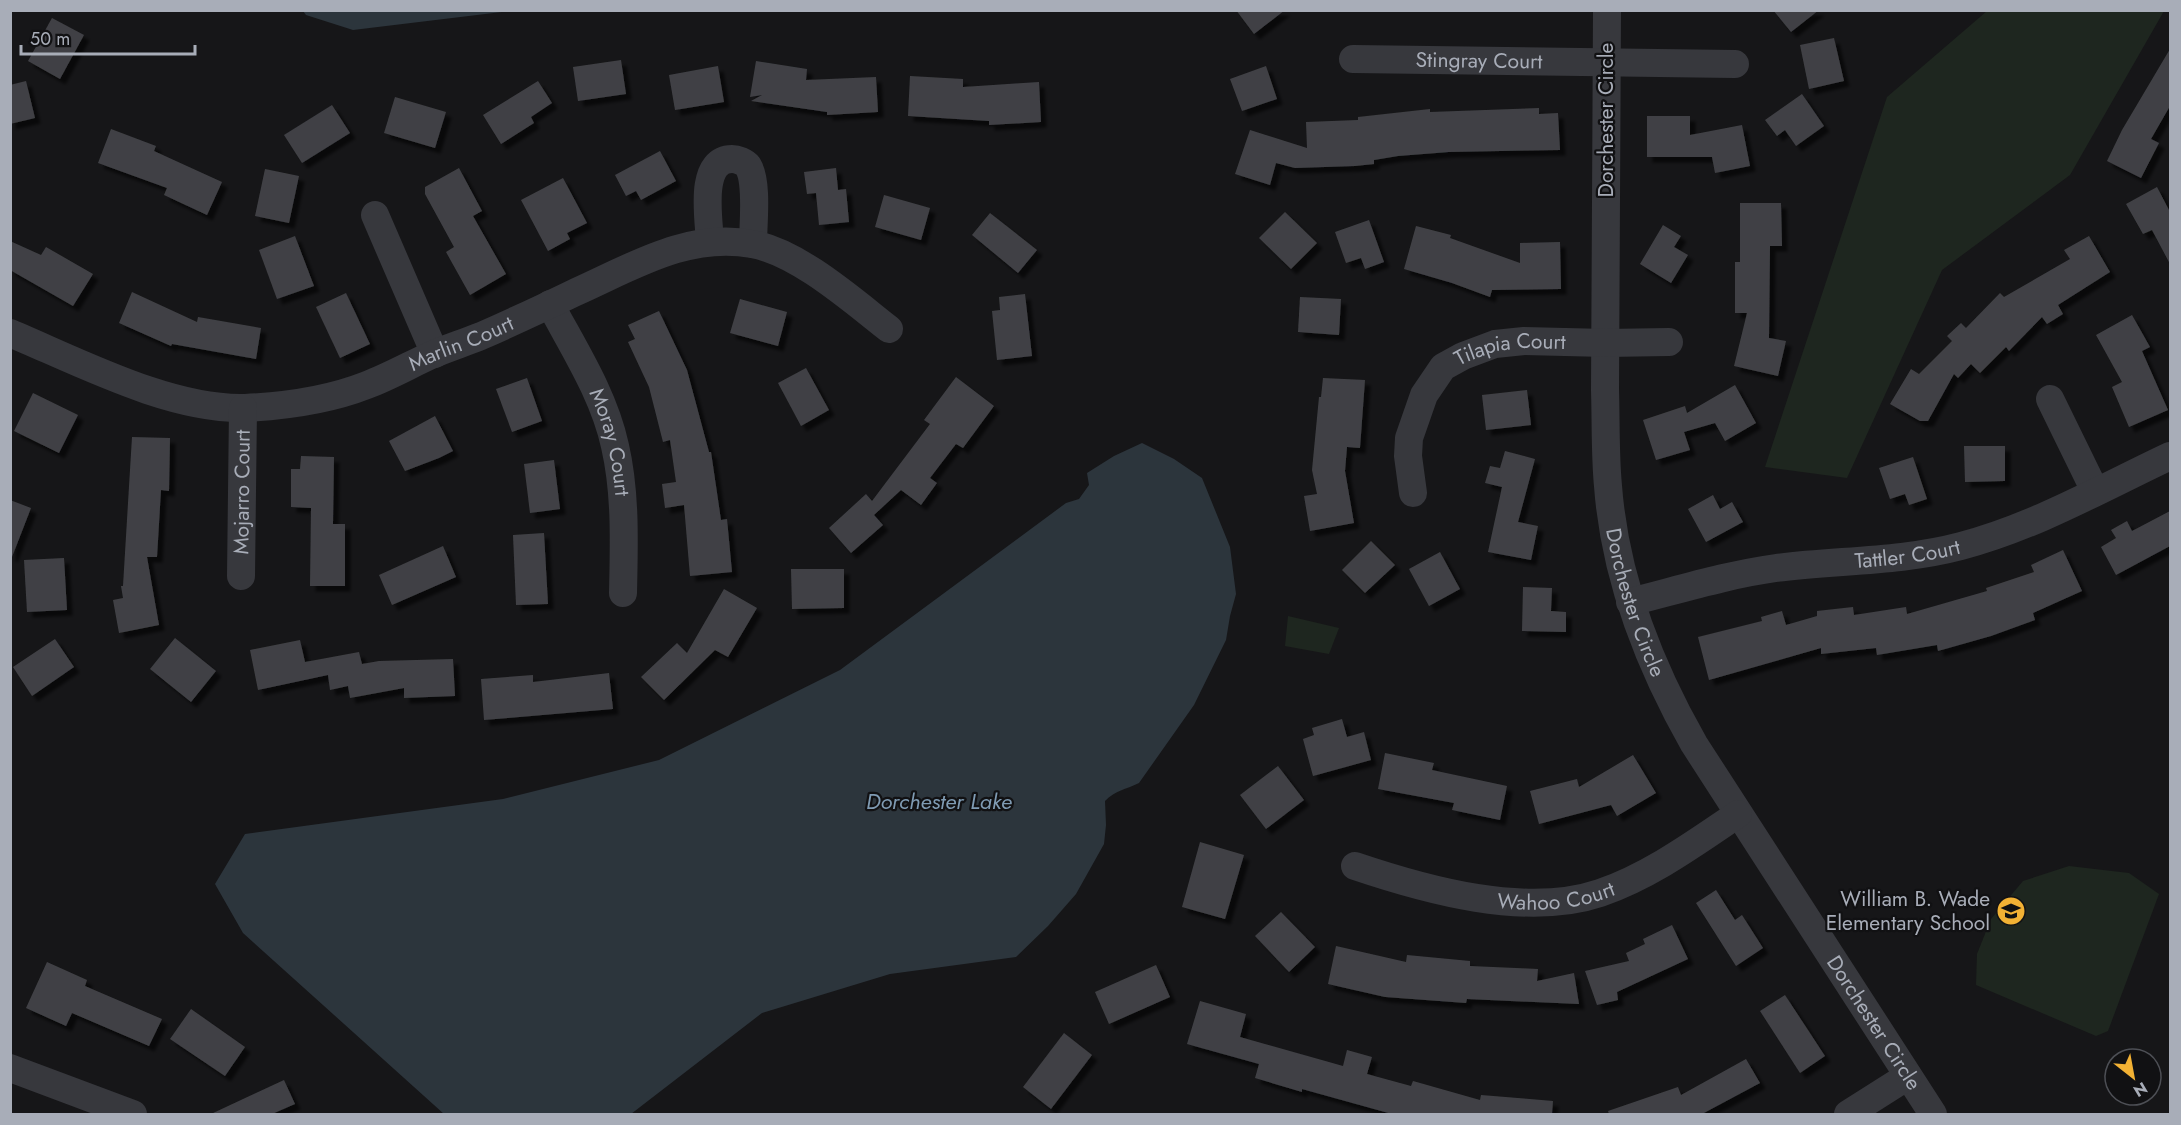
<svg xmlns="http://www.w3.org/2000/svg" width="2181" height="1125" font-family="Jost,sans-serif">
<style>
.green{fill:#1e261f}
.water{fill:#2c353c}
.building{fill:#404145;filter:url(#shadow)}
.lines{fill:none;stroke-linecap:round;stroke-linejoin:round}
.minor{stroke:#37383d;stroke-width:28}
.labels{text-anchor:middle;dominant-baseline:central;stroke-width:4.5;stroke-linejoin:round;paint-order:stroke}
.street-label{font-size:21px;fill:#a8adb8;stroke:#111113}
.poi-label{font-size:21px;fill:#a8adb8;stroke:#111113;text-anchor:end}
.water-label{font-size:22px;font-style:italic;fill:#7f9bb3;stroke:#111113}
</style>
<defs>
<filter id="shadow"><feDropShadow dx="5.5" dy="5.5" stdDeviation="1.5" flood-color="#0009"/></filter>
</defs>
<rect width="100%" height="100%" fill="#161618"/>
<g class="green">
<path d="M 1987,11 L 2164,11 L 2070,175 L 1942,270 L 1847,478 L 1765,467 L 1887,97 Z"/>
<path d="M 1288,616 L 1339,628 L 1329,654 L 1285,646 Z"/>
<path d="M 2069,866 L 2129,873 L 2159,894 L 2108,1031 L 2096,1036 L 1976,985 L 1977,954 L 1991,919 L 2023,881 Z"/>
</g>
<g class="water">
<path d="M 303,11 L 510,11 L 353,30 L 306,15 Z"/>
<path d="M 1142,443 L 1174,459 L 1202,478 L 1230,547 L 1236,594 L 1230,616 L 1226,640 L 1194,705 L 1139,783 C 1125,790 1116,790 1105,801 L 1106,825 L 1104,844 L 1076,894 L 1048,926 L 1016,957 L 890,974 L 762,1013 L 631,1114 L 444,1114 L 243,933 L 215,884 L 245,834 L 503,799 L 659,760 L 840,670 L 1066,503 L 1079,499 L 1089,485 L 1087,473 L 1114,456 Z"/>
</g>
<g class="building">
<path d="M 1236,10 L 1285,10 L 1254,34 Z"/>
<path d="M 1773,10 L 1819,10 L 1791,32 Z"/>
<path d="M 52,18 L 84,35 L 60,79 L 28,61 Z"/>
<path d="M 1834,38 L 1844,81 L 1809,89 L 1800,45 Z"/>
<path d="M 2170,49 L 2170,106 L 2151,139 L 2159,143 L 2141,178 L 2107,161 L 2122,130 Z"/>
<path d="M 621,60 L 626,94 L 578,101 L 573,67 Z"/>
<path d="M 756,61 L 807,69 L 806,80 L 876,77 L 878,112 L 827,115 L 827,112 L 751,101 L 762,95 L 750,97 Z"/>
<path d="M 718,66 L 724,102 L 675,110 L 669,75 Z"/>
<path d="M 1266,66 L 1277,99 L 1242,111 L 1230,79 Z"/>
<path d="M 910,76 L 963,79 L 963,87 L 1039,82 L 1041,122 L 989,125 L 989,121 L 908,116 Z"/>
<path d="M 26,81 L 35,118 L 10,124 L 10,85 Z"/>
<path d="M 538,81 L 552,103 L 531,117 L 534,123 L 501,144 L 483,115 Z"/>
<path d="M 1802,94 L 1824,126 L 1796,146 L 1785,130 L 1777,136 L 1765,120 Z"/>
<path d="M 395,97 L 446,112 L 435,148 L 384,133 Z"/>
<path d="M 332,105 L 350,133 L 302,163 L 284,135 Z"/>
<path d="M 1539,108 L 1539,114 L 1558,113 L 1560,150 L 1449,152 L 1398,156 L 1374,160 L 1374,164 L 1355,166 L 1295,168 L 1276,163 L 1270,185 L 1235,174 L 1250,130 L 1307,148 L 1306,122 L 1358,120 L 1358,117 L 1430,109 L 1430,112 Z"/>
<path d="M 1647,116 L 1690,116 L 1690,135 L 1742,125 L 1750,166 L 1715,173 L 1712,157 L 1647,157 Z"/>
<path d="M 111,129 L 156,146 L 154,151 L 222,182 L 207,215 L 164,195 L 167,188 L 98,163 Z"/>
<path d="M 660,151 L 676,181 L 641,200 L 636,191 L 626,196 L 615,175 Z"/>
<path d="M 459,168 L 482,211 L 473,216 L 506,274 L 470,295 L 446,252 L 454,247 L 425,194 L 425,187 Z"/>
<path d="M 836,168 L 838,190 L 846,189 L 849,222 L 819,225 L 816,193 L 807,194 L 804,172 Z"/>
<path d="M 265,169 L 299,176 L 289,223 L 255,216 Z"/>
<path d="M 563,178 L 587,223 L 567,233 L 570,239 L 548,251 L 521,200 Z"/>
<path d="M 2157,187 L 2170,212 L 2170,264 L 2152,230 L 2143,234 L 2126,204 Z"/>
<path d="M 884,195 L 930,208 L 921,240 L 875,227 Z"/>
<path d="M 1740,203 L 1781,203 L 1782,246 L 1770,246 L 1769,338 L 1786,341 L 1778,376 L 1734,366 L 1747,313 L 1735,313 L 1735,262 L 1740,262 Z"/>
<path d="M 1285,212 L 1317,243 L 1291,269 L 1259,238 Z"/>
<path d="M 990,213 L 1037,250 L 1018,273 L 972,235 Z"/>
<path d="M 1369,220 L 1384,262 L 1365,269 L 1361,258 L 1346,263 L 1335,232 Z"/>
<path d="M 1663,225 L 1681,236 L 1674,247 L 1688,255 L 1671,283 L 1640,264 Z"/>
<path d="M 1416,226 L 1451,235 L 1450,238 L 1520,263 L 1520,243 L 1560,242 L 1561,289 L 1492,290 L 1490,297 L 1452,283 L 1404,269 Z"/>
<path d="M 295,236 L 314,286 L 277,299 L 259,250 Z"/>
<path d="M 2089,236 L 2110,272 L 2058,305 L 2063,314 L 2047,324 L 2042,317 L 2009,351 L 2006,347 L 1980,373 L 1971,364 L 1958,378 L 1954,374 L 1928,421 L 1920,421 L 1890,404 L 1911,369 L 1919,374 L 1952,341 L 1947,336 L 1961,323 L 1966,328 L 2000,293 L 2004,297 L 2070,259 L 2064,250 Z"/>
<path d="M 10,241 L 41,255 L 46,247 L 93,274 L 73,306 L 10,270 Z"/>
<path d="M 132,292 L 197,322 L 198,317 L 261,328 L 256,359 L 172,344 L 171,346 L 119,323 Z"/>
<path d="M 346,293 L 370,344 L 340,358 L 316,307 Z"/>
<path d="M 1025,294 L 1032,356 L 997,360 L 992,311 L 1000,310 L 999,297 Z"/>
<path d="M 1300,297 L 1341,299 L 1339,335 L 1298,332 Z"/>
<path d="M 740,299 L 787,312 L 778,346 L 730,333 Z"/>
<path d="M 659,311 L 687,370 L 709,452 L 711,452 L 721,520 L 727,519 L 732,572 L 690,576 L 684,505 L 665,508 L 662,484 L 676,482 L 670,440 L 663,442 L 649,387 L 628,342 L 635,339 L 628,325 Z"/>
<path d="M 2132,315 L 2150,347 L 2142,351 L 2168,410 L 2129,427 L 2112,387 L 2122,382 L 2096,335 Z"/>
<path d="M 806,368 L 829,410 L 801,426 L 778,383 Z"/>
<path d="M 956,377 L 994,406 L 963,448 L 956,444 L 930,478 L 937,483 L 921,505 L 901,490 L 874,515 L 883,525 L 851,553 L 829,528 L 866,494 L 872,501 L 930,424 L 924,420 Z"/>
<path d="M 527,378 L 542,421 L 512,432 L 496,389 Z"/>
<path d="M 1323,378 L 1365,380 L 1360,448 L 1347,447 L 1345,471 L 1354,523 L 1310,531 L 1304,496 L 1317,494 L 1312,470 L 1319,397 L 1321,397 Z"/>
<path d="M 1735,385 L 1756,423 L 1725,441 L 1715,423 L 1684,432 L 1690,450 L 1656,460 L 1643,420 L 1685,406 L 1687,413 Z"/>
<path d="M 1527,390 L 1531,425 L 1486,430 L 1482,395 Z"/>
<path d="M 33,393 L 78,415 L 59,453 L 14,431 Z"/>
<path d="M 435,416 L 453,451 L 439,458 L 405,471 L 389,441 Z"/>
<path d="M 132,437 L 170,438 L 169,491 L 161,490 L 157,557 L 147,557 L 159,625 L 119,633 L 113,600 L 123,598 L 121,586 L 123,586 Z"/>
<path d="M 1964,446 L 2005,446 L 2005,481 L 1965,482 Z"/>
<path d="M 1505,451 L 1535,459 L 1518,522 L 1538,526 L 1531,560 L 1488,552 L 1502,487 L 1485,483 L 1490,466 L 1500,468 Z"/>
<path d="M 301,456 L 334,457 L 333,524 L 345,524 L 345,586 L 310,586 L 311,508 L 291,507 L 291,469 L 300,469 Z"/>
<path d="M 1913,457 L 1927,499 L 1909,505 L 1905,494 L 1890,499 L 1879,468 Z"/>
<path d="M 554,460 L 560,509 L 530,513 L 524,464 Z"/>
<path d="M 1713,495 L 1720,509 L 1732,502 L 1743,522 L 1706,542 L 1688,509 Z"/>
<path d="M 10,500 L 31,508 L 12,557 L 10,556 Z"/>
<path d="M 2170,511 L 2170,546 L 2116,575 L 2101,547 L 2116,538 L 2111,530 L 2127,521 L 2132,531 Z"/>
<path d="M 544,533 L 548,604 L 516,605 L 513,535 Z"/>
<path d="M 1371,541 L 1395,565 L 1365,593 L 1342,570 Z"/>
<path d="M 443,546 L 456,577 L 392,605 L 379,575 Z"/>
<path d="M 2063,550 L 2082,591 L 2033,613 L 2035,620 L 1991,636 L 1938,651 L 1937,645 L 1877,655 L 1876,648 L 1821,654 L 1821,648 L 1709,680 L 1698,637 L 1762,621 L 1761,617 L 1782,611 L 1786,625 L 1817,616 L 1817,611 L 1853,607 L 1854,615 L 1906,607 L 1907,614 L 1987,591 L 1986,588 L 2034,572 L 2031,565 Z"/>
<path d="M 1440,552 L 1460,589 L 1429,606 L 1409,569 Z"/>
<path d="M 64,558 L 67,610 L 27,612 L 24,560 Z"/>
<path d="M 791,569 L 844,569 L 844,608 L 792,609 Z"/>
<path d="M 1523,587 L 1552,588 L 1551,611 L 1566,612 L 1566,632 L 1522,631 Z"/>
<path d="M 724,589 L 757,608 L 728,657 L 715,650 L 664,700 L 641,677 L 677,643 L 687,653 Z"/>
<path d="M 175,638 L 216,671 L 191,702 L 150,669 Z"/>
<path d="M 55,639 L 74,667 L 32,696 L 13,667 Z"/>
<path d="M 300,640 L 305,662 L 359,652 L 362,664 L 379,661 L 453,659 L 455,696 L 404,698 L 404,688 L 350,698 L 348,686 L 330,690 L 328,675 L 258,690 L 250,650 Z"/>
<path d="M 609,673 L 613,709 L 484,720 L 481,679 L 533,675 L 533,682 Z"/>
<path d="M 1342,719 L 1347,737 L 1364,732 L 1371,760 L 1313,776 L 1303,739 L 1314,735 L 1312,728 Z"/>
<path d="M 1385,753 L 1434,763 L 1432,770 L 1507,786 L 1500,820 L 1452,810 L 1454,803 L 1378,789 Z"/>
<path d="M 1633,755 L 1656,793 L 1617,816 L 1611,805 L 1539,824 L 1530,791 L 1577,779 L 1579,787 Z"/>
<path d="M 1278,766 L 1304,800 L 1266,829 L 1240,795 Z"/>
<path d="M 1200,842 L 1244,855 L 1225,919 L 1182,907 Z"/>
<path d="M 1716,890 L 1735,920 L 1742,915 L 1763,948 L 1736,966 L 1696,903 Z"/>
<path d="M 1281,912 L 1315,947 L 1289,972 L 1255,936 Z"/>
<path d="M 1672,925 L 1688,959 L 1617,992 L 1618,1000 L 1597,1005 L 1585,971 L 1629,961 L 1626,953 L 1645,944 L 1643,939 Z"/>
<path d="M 1336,946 L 1406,962 L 1407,955 L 1470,961 L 1470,966 L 1538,969 L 1537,981 L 1574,973 L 1579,1004 L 1467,999 L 1466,1003 L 1385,997 L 1328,984 Z"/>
<path d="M 47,962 L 87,980 L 85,986 L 162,1019 L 149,1046 L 72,1013 L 66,1026 L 26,1008 Z"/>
<path d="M 1156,965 L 1170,997 L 1109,1024 L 1095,992 Z"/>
<path d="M 1785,995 L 1825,1056 L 1800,1073 L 1760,1011 Z"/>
<path d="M 1200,1001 L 1246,1014 L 1240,1037 L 1343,1066 L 1347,1050 L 1372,1057 L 1367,1074 L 1411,1086 L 1413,1081 L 1480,1100 L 1481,1095 L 1553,1101 L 1552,1114 L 1392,1114 L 1302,1089 L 1302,1092 L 1255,1078 L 1259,1064 L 1187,1044 Z"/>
<path d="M 191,1009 L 245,1047 L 225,1076 L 170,1039 Z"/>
<path d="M 1064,1033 L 1092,1055 L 1051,1109 L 1023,1087 Z"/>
<path d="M 1746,1059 L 1760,1083 L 1702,1114 L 1609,1114 L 1608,1111 L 1678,1087 L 1681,1095 Z"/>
<path d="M 284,1080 L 295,1104 L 272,1114 L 211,1114 Z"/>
</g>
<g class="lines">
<g class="minor">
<path id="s1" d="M 1607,10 L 1605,390 C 1606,422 1605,455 1608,486 C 1615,579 1649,665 1694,744 L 1933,1114"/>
<path id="s2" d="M 1353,59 L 1735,64"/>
<path d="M 375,215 L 435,354"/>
<path d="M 710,242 C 709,220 698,159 732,159 C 737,159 745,162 748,166 C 758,182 753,225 753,244"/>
<path id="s3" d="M 550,304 C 574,349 604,395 615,446 C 626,494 624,545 623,593"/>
<path id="s4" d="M 10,333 C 79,362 170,410 245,408 C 286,406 329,400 367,385 C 391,376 413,363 436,353 C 451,347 466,342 481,336 C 513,322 545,307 576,292 C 632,267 688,232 752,244 C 798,252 853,301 889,329"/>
<path d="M 2050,399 L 2095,491"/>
<path id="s5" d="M 1413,493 L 1408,456 L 1409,438 L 1424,395 L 1443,367 L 1463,356 L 1495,344 L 1524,341 L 1606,343 L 1669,342"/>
<path id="s6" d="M 241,576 L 243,408"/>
<path id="s7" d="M 1630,602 C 1678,590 1726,575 1776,568 C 1838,560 1901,562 1961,546 C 2034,527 2102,488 2170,456"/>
<path id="s8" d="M 1355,866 C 1426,890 1526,918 1600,893 C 1650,876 1695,843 1738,814"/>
<path d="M 10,1068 L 133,1114"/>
<path d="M 1848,1114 L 1908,1076"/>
</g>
</g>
<defs>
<g id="school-disc" transform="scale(1.5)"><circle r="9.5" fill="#f2b134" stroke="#111113"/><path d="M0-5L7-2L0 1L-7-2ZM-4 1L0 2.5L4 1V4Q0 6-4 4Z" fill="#111"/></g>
</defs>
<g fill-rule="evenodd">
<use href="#school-disc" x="2011" y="911"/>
</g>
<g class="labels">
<g class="street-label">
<text stroke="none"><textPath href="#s2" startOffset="126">Stingray Court</textPath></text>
<text transform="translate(1606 120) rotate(-90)">Dorchester Circle</text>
<text stroke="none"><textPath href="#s4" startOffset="476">Marlin Court</textPath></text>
<text stroke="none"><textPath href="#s5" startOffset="206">Tilapia Court</textPath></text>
<text stroke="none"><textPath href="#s3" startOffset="152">Moray Court</textPath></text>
<text stroke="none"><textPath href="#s6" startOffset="84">Mojarro Court</textPath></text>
<text stroke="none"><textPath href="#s7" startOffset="282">Tattler Court</textPath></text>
<text stroke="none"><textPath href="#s1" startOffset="596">Dorchester Circle</textPath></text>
<text stroke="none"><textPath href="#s8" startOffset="206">Wahoo Court</textPath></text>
<text stroke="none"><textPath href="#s1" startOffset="1082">Dorchester Circle</textPath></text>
</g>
<g class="poi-label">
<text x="1990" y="899">William B. Wade<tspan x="1990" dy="24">Elementary School</tspan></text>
</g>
<g class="water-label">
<text x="939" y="801">Dorchester Lake</text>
</g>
</g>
<rect width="2181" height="1125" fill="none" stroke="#a8adb8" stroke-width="24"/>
<g transform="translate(2133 1077) rotate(149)"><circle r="28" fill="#111113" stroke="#4d4f55" stroke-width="1.5"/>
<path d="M0-4.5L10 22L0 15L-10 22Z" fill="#f2b134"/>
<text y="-9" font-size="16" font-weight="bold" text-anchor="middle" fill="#a8adb8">N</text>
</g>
<path d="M21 45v9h174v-9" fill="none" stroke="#a8adb8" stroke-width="3"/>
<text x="30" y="45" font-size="18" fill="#a8adb8" stroke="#111113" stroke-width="4.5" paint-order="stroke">50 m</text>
</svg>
